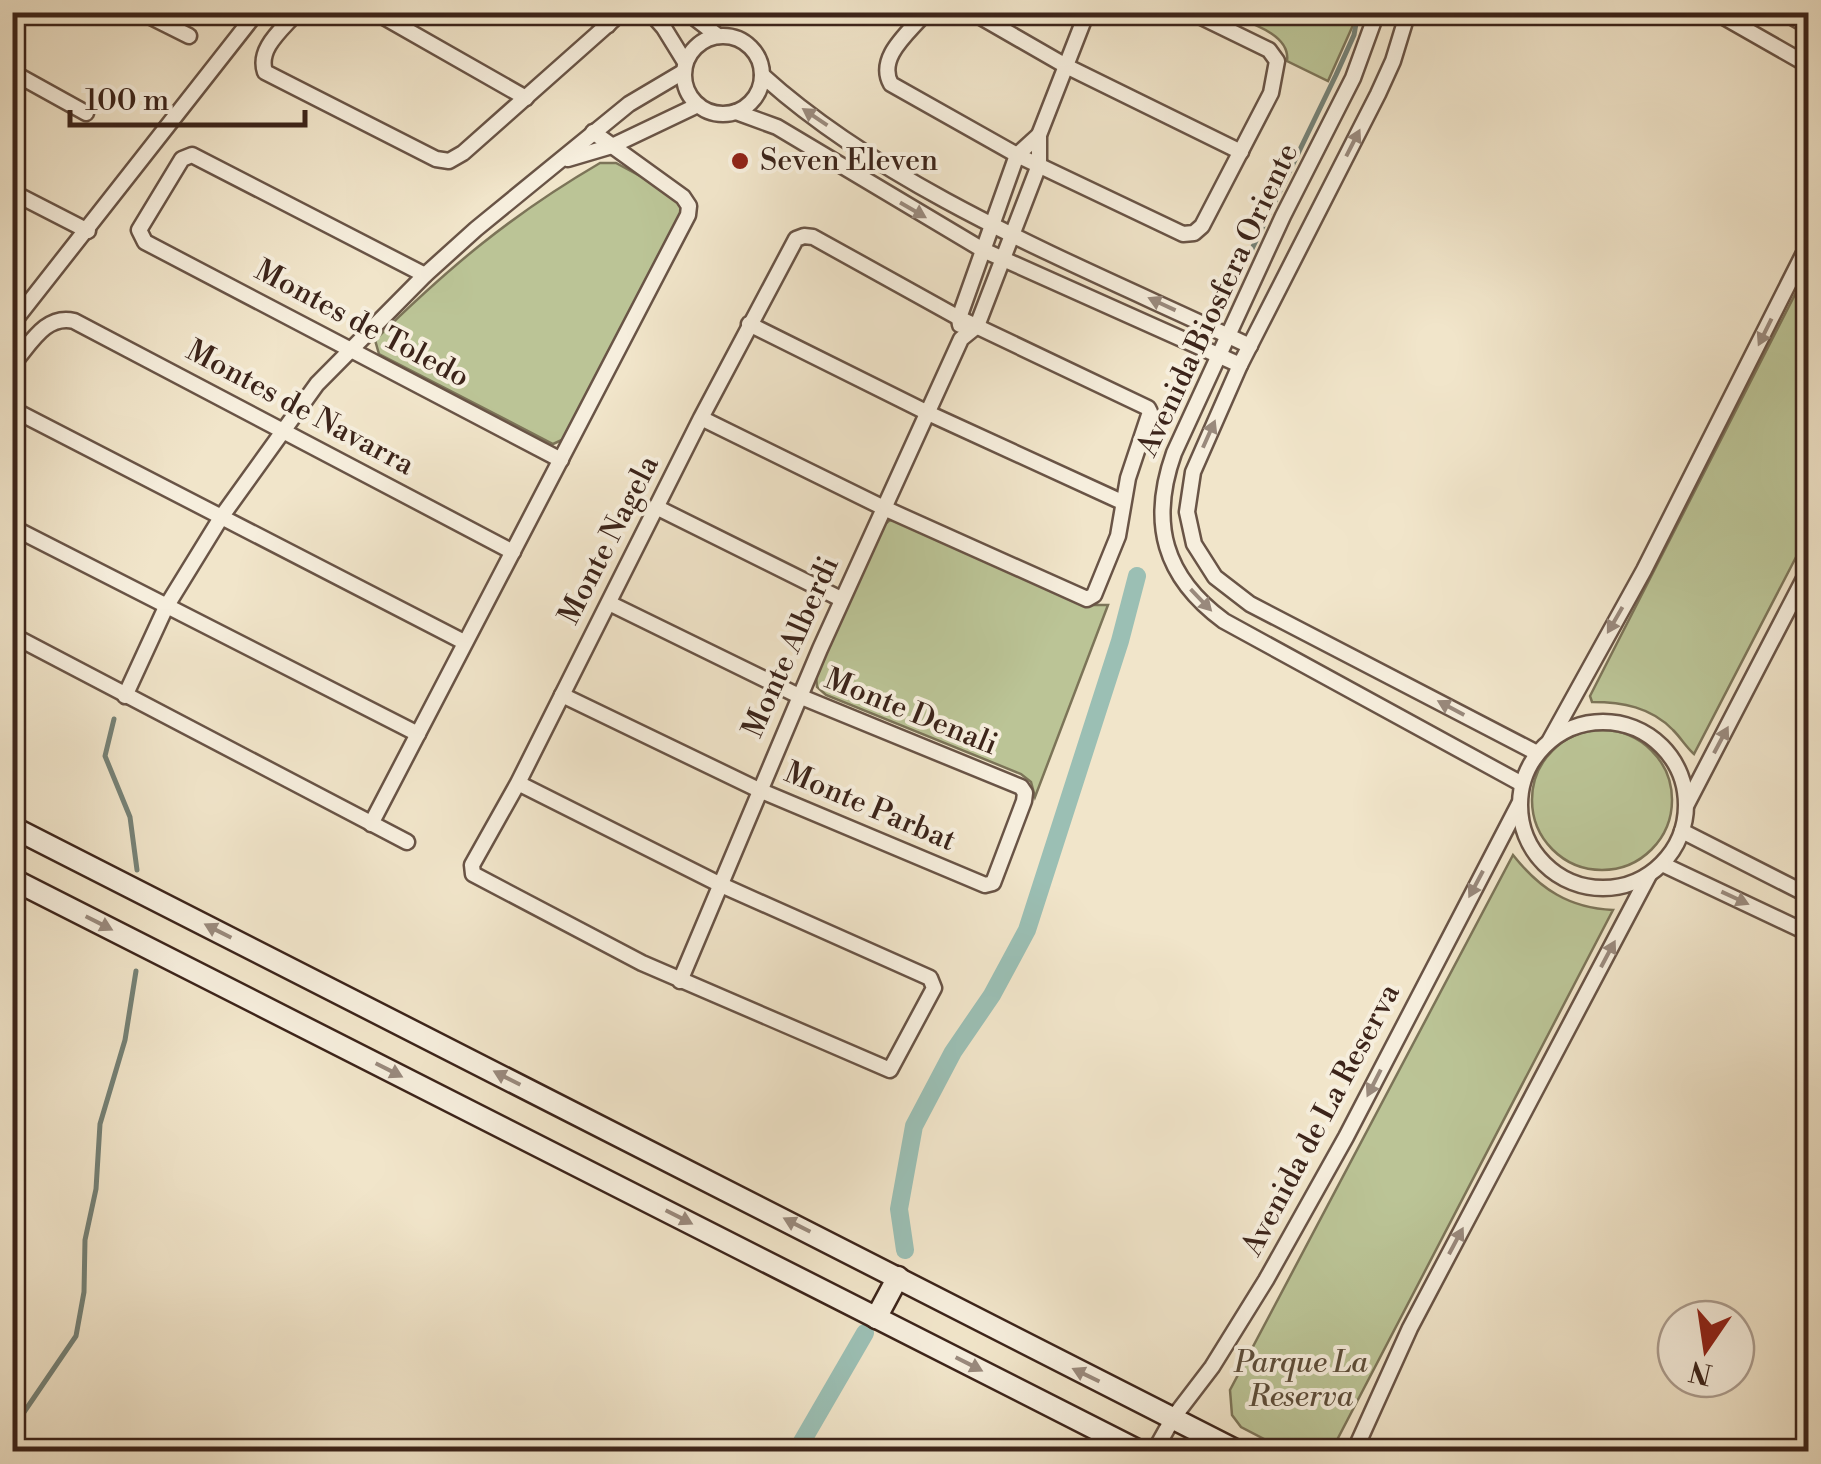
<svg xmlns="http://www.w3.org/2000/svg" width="1821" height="1464" font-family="'Libre Bodoni',serif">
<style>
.green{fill:#bbc496;stroke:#7c7458;stroke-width:2.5}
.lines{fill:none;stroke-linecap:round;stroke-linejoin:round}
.stream{stroke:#758176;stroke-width:5}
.canal{stroke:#9bbfb4;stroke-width:18}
.street-casing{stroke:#695446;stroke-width:19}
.secondary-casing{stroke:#3c241a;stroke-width:25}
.street{stroke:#f6eedd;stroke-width:14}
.secondary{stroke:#f6eedd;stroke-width:20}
.oneway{fill:#99897c}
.poi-dot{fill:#8f2418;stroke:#f6eedd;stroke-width:4}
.labels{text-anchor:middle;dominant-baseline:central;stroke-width:8;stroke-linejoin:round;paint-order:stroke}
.poi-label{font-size:30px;fill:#3c241a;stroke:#f6eedd;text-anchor:start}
.street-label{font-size:30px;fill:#3c241a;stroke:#f6eedd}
.park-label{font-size:30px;font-style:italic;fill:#5c4c39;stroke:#f6eedd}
</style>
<rect width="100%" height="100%" fill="#f1e5ca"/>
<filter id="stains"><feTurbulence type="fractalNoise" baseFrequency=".002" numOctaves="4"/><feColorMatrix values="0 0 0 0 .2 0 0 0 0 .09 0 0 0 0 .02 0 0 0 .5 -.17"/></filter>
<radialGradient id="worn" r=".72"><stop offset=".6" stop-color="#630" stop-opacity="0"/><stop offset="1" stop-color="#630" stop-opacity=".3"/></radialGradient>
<g class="green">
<path d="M 1225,13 L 1355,13 L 1354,23 L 1328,81 L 1287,61 C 1291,33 1246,22 1225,13 Z"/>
<path d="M 600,163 L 616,163 L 677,196 L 682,213 L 564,439 L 553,444 L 379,354 L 375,340 C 448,268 511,215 600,163 Z"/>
<path d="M 1808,269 L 1808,534 L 1694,754 C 1686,747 1681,738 1673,730 C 1651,707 1622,702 1592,702 L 1590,696 Z"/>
<path d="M 890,520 L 907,522 L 1002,569 L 1088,605 L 1108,605 L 1035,797 L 1031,782 L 1021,774 L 826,695 L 817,687 L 816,675 L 879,529 Z"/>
<circle cx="1602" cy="800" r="70"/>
<path d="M 1513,855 C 1540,889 1569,908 1613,910 L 1337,1440 L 1323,1451 L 1287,1451 L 1241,1427 L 1232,1415 L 1230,1390 Z"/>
</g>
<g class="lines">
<g class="stream">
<path d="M 1220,315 L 1336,75 L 1354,35 L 1358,12"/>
<path d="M 114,719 L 105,756 L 130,817 L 137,870"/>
<path d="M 12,1422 L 20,1418 L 76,1336 L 84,1292 L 85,1240 L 96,1189 L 100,1124 L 125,1040 L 136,971"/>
</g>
<g class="canal">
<path d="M 905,1250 L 899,1209 L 914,1126 L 953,1052 L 992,995 L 1027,930 L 1120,641 L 1137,576"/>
<path d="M 796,1452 L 865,1333"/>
</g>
<g class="street-casing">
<g id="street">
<path d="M 141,12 L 189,36"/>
<path d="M 297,12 C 283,29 257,48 265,72 L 436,159 L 449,161 L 463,153 L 622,12"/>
<path d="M 375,12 L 526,98"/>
<path d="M 585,12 L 608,25"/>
<path d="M 650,12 L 664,28 L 685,62"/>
<path d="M 687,12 L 718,36"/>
<path d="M 926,12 C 910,32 876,57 891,84 L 1017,155 L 1183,234 L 1194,233 L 1202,226 L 1271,93 L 1277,61 L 1269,50 L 1191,12"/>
<path d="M 972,12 L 1066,66 L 1241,152"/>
<path d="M 1377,12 L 1353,78 L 1283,216 L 1174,453 C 1149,523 1164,577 1224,621 L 1522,784"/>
<path d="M 1408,12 L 1393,61 L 1378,94 L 1240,365 L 1193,472 L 1187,512 L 1194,544 L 1215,577 L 1250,604 L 1537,753"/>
<path d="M 1715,12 L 1808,65"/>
<path d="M 1783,12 L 1808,26"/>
<circle cx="723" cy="75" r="39"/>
<path d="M 12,72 L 86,113"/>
<path d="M 762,75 C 893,194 1091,270 1250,346"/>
<path d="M 736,112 L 777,127 L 983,250 L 1240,365"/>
<path d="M 568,159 L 612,146 L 698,105"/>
<path d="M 12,192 L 88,231"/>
<path d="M 425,275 L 192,155 L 182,159 L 139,230 L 145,242 L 561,460"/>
<path d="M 12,324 L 257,12"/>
<path d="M 749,324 L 928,413 L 1122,502"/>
<path d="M 960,325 L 959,318 L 1017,155 L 1039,135"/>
<path d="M 12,365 C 30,345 45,314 74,321 L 513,552"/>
<path d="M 12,409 L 464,642"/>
<path d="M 656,507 L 841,599"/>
<path d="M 12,527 L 418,734"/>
<path d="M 12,635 L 407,842"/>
<path d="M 562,695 L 759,790 L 985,885 L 993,883 L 1024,801 L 1025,793 L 1021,787 L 799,696 L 609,603"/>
<path d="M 125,696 L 166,607 L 222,516 L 317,384 L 425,275 L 476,229 L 629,104 L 683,72"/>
<circle cx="1603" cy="805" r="83"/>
<path d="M 1550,740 L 1644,570 L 1808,245"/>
<path d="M 518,783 L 719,884 L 930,978 L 934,988 L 890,1070 L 642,963 L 473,874 L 472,865 L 518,783 L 701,418 L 796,239 L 804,236 L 813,237 L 959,318 L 1148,408 L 1150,412 L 1128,478 L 1118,536 L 1094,595 L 1087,599 L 884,508 L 701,418"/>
<path d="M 1687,804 L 1808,571"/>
<path d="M 371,824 L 688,215 L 689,206 L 683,197 L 593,132"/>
<path d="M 1682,831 L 1808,895"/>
<path d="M 1662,864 L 1808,933"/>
<path d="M 680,981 L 820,649 L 961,339 L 977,326 L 1039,165 L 1039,135 L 1087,12"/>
<path d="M 1154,1452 L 1173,1418 L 1212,1367 L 1266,1280 L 1346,1137 L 1519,804"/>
<path d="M 1354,1452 L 1410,1328 L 1649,875"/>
</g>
</g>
<g class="secondary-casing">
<g id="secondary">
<path d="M 12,827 L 1239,1452"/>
<path d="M 12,879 L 1141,1452"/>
<path d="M 876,1318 L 898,1277"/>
</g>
</g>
<use href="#street" class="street"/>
<use href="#secondary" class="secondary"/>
</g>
<defs><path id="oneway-solid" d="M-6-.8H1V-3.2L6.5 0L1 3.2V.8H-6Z" transform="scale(2.5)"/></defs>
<g class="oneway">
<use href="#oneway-solid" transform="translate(815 117) rotate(-146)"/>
<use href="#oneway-solid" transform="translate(1353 143) rotate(-63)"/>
<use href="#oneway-solid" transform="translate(913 210) rotate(30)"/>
<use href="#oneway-solid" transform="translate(1162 304) rotate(-155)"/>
<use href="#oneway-solid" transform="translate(1765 332) rotate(116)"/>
<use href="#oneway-solid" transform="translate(1209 434) rotate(-66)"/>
<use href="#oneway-solid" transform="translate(1201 600) rotate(46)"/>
<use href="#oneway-solid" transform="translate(1615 620) rotate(120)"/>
<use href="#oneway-solid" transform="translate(1451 708) rotate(-152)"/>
<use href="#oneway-solid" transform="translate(1721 740) rotate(-62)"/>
<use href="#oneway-solid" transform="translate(1476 884) rotate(118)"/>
<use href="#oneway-solid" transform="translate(1735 898) rotate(25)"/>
<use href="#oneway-solid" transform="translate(99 923) rotate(27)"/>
<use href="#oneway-solid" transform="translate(218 931) rotate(-153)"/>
<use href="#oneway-solid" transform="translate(1608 954) rotate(-62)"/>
<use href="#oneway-solid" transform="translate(389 1070) rotate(27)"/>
<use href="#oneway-solid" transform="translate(507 1078) rotate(-153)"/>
<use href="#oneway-solid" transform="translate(1374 1083) rotate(117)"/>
<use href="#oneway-solid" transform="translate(679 1217) rotate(27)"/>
<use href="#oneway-solid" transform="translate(797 1225) rotate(-153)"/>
<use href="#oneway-solid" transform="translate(1456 1241) rotate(-62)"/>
<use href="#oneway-solid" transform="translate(969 1364) rotate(27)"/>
<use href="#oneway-solid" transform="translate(1086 1375) rotate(-154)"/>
</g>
<circle class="poi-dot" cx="740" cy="161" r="10"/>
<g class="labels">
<g class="poi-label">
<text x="760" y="161">Seven Eleven</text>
</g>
<g class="street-label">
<text transform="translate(1218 300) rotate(-65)">Avenida Biosfera Oriente</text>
<text transform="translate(362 324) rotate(28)">Montes de Toledo</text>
<text transform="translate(300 408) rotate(28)">Montes de Navarra</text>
<text transform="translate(609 540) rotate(-63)">Monte Nagela</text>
<text transform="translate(791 647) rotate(-66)">Monte Alberdi</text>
<text transform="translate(911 712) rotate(22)">Monte Denali</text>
<text transform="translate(870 807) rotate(23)">Monte Parbat</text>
<text transform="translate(1321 1120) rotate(-62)">Avenida de La Reserva</text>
</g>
<g class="park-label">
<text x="1301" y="1363">Parque La<tspan x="1301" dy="34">Reserva</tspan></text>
</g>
</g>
<rect width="1821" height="1464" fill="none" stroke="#f1e5ca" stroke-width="50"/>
<rect x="15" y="15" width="1791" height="1434" fill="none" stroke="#3c241a" stroke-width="5"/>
<rect x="25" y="25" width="1771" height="1414" fill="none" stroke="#3c241a" stroke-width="2.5"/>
<g transform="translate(1706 1349) rotate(193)"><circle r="48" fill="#f6eedd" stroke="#ac9d8f" stroke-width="2.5"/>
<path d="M0-8L18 38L0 25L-18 38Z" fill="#8f2418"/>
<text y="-15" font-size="28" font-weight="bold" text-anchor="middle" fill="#3c241a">N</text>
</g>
<path d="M70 110v15h235v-15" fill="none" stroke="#3c241a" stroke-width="5"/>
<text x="85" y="110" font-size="30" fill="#3c241a" stroke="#f6eedd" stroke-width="8" paint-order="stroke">100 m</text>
<rect width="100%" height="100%" filter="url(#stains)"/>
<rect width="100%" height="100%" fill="url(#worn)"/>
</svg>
